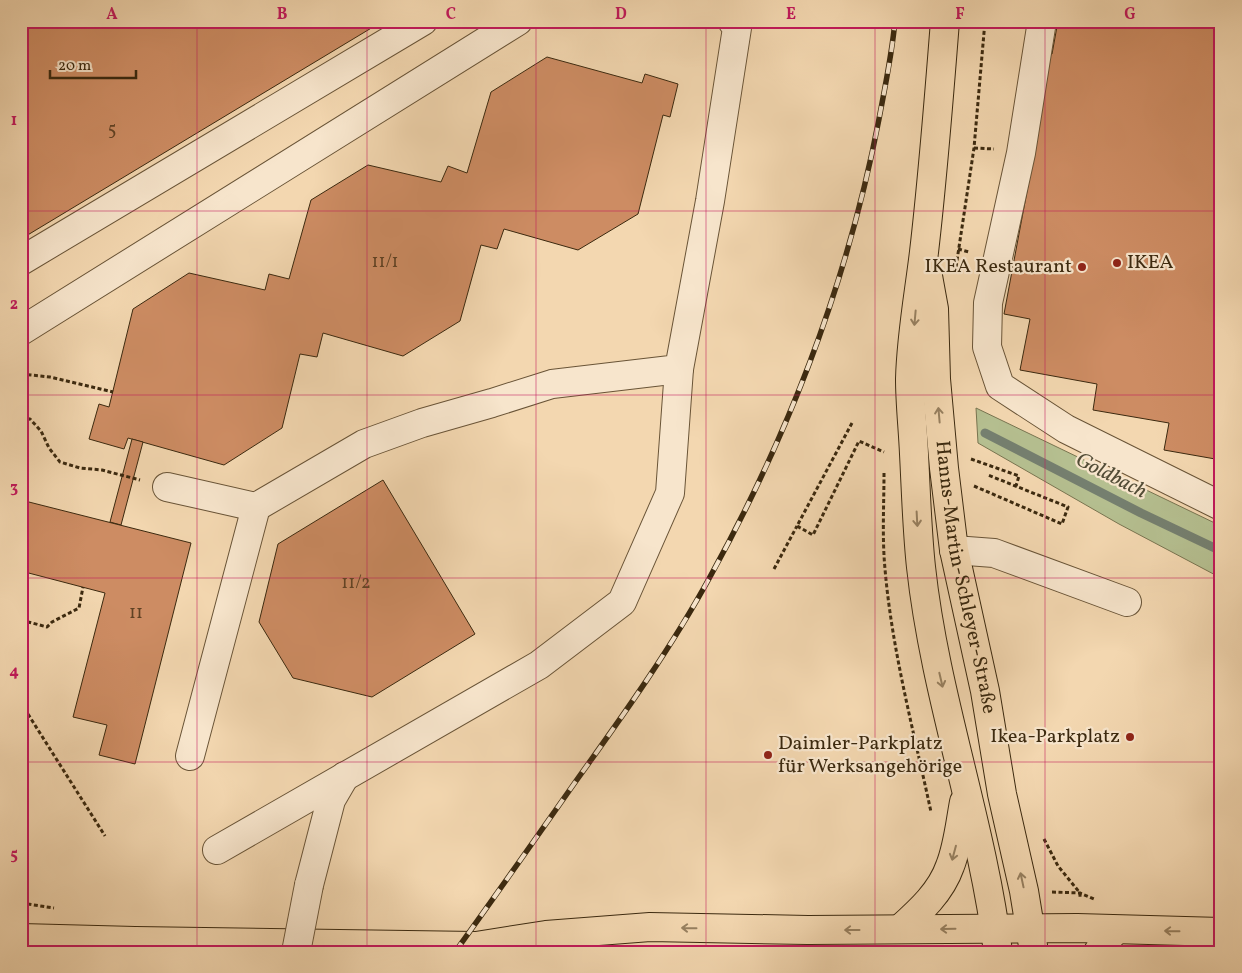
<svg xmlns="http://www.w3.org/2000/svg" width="1242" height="973" font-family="Vollkorn,serif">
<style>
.green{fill:#b5bf90;stroke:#787450}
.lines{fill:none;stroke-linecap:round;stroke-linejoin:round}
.stream{stroke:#757f6f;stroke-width:9}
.building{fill:#cd8c63;stroke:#3b290f}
.minor-casing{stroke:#695437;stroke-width:30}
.major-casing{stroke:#3b290f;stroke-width:30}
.path{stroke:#3b290f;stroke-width:3;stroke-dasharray:4 2.5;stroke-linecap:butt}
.minor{stroke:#f7e5cc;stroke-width:28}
.major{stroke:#f3d7b0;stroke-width:28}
.rail-casing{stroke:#3b290f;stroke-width:5.5}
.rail{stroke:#f7e5cc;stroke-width:4;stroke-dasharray:11;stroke-linecap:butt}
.minor-bridge-casing{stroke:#695437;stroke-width:30;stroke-linecap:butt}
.minor-bridge{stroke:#f7e5cc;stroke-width:28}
.oneway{stroke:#978060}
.grid{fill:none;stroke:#c2185b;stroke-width:1;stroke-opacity:0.55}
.poi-dot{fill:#8f2418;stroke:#f7e5cc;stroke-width:2}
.labels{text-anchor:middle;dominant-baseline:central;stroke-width:4.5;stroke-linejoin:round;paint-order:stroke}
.number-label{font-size:18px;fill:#604224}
.poi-label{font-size:20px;fill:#3b290f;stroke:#f7e5cc;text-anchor:start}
.street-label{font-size:20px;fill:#3b290f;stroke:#f7e5cc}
.water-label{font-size:21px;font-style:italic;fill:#534d37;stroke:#f7e5cc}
.neatline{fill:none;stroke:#c2185b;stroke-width:2}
.grid-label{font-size:16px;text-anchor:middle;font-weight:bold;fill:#c2185b}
</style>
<rect width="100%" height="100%" fill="#f3d7b0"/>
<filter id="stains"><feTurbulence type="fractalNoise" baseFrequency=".004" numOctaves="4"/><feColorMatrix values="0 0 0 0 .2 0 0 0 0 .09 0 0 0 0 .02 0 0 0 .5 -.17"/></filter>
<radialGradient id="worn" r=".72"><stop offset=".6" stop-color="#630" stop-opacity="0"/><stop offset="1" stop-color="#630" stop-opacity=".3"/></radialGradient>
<path class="green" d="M 976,408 L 1221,526 L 1221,578 L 1119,524 L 978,443 Z"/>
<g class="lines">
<path class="stream" d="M 985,433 L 1141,513 L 1221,551"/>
</g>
<g class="building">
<path d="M 21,21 L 383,21 L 21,239 Z"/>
<path d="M 1058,21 L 1221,21 L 1221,460 L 1164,450 L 1169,423 L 1093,410 L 1097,384 L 1020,370 L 1030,319 L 1004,314 L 1033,159 L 1041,52 L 1052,54 Z"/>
<path d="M 547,57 L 642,83 L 645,74 L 678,84 L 670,117 L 663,115 L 638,214 L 578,250 L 504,229 L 497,249 L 481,245 L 460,321 L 403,356 L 323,333 L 317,357 L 300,354 L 282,428 L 224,465 L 128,438 L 124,449 L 89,439 L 99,404 L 109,407 L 133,309 L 189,273 L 265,290 L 269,274 L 289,279 L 311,200 L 368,165 L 441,182 L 448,166 L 467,173 L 491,92 Z"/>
<path d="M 132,439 L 143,442 L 121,525 L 110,522 Z"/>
<path d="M 383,480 L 475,634 L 372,697 L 293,678 L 259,622 L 278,544 Z"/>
<path d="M 21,500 L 191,543 L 135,764 L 99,755 L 107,725 L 73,717 L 105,593 L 21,571 Z"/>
</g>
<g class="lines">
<g class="minor-casing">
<g id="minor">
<path d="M 1042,21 L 1021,153 L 988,303 L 987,347 L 1000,386 L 1066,429 L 1221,506"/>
<path d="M 21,261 L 423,21"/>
<path d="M 21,331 L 518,21"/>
<path d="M 167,487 L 256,507"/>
<path d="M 954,550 L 994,553 L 1127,602"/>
<path d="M 190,756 L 256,507 L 364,444 L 422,423 L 492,403 L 552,384 L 679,369 L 710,201 L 737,28 L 732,21"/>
<path d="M 217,850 L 539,665 L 622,602 L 670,493 L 679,369"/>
<path d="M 309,885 L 331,800 L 345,776"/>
</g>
</g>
<g class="major-casing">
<g id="major">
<path d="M 945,21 C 939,98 933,175 924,252 C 919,294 911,336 910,379 C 910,404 913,429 914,454 C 916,492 917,530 921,567 C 935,697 982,822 998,952"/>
<path id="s1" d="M 928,276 L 934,309 L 936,379 L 944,468 L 954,550 L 985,691 L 1002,794 L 1024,891 L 1034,952"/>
<path d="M 900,929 C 920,911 941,892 950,866 C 958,846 960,823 964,802"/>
<path d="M 21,938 L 135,941 L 476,946 L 494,948"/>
<path d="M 476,946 L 546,935 L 650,927 L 808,930 L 1077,928 L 1221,932"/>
<path d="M 1098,952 L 1104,942 L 1116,930"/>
</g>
</g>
<g class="path">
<path d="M 974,148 L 994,149"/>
<path d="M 958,249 L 969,252"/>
<path d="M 956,267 L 974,148 L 985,21"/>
<path d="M 21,374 L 50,377 L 113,392"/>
<path d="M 21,418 L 30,419 L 41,431 L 49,448 L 60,462 L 80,468 L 102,470 L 140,480"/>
<path d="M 852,423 L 797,526 L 813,535 L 859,441 L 884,452"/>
<path d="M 971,459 L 1019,476 L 1016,486"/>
<path d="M 884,473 C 884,505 882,537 885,569 C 892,651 914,732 931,812"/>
<path d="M 974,486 L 1062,524 L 1068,507 L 988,475"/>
<path d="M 774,569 L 797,526"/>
<path d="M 21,620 L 47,627 L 52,622 L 79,608 L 83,587"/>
<path d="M 21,703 L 105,836"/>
<path d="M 1044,839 L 1058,866 L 1080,893 L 1080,899"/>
<path d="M 1052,892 L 1080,893 L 1094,899"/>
<path d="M 21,903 L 54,908"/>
</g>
<use href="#minor" class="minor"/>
<use href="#major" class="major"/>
<g class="rail-casing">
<path id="rail" d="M 455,952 C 496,895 536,838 576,781 C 624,714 672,647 711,575 C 790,432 848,280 879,119 C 885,87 892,54 895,21"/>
</g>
<use href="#rail" class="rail"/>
<g class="minor-bridge-casing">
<path id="minor-bridge" d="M 296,952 L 309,885"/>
</g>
<use href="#minor-bridge" class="minor-bridge"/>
</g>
<defs><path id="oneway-shaft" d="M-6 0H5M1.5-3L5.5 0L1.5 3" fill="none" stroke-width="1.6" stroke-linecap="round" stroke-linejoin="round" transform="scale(1.25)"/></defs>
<g class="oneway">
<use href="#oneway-shaft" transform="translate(915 318) rotate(95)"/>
<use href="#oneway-shaft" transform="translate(939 415) rotate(-95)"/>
<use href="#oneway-shaft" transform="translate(917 519) rotate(87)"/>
<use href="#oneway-shaft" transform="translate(941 680) rotate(77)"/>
<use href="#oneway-shaft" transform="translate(954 853) rotate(105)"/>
<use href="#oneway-shaft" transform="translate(1022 880) rotate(-102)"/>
<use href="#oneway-shaft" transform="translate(689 928) rotate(-179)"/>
<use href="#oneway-shaft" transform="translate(948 929) rotate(179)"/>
<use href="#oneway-shaft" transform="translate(852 930) rotate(180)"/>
<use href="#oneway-shaft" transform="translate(1172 931) rotate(-179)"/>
</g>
<path class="grid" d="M 197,21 L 197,952M 367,21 L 367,952M 536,21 L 536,952M 706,21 L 706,952M 875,21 L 875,952M 1045,21 L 1045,952M 21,211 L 1221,211M 21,395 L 1221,395M 21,578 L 1221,578M 21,762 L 1221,762"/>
<g class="poi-dot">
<circle cx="1117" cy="263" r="5"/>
<circle cx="1082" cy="267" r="5"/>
<circle cx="1130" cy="737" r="5"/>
<circle cx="768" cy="755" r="5"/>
</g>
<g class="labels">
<g class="number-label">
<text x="112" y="130">5</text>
<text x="385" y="262">11/1</text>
<text x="356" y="583">11/2</text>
<text x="136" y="613">11</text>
</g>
<g class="poi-label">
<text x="1127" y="263">IKEA</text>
<text x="1072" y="267" text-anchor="end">IKEA Restaurant</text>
<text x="1120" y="737" text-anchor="end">Ikea-Parkplatz</text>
<text x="778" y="744">Daimler-Parkplatz<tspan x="778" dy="23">für Werksangehörige</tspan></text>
</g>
<g class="street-label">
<text stroke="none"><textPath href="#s1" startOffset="304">Hanns-Martin-Schleyer-Straße</textPath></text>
</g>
<g class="water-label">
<text transform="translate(1111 476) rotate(27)">Goldbach</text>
</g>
</g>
<rect width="1242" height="973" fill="none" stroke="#f3d7b0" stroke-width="55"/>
<path d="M50 70v8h86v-8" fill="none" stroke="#3b290f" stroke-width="2.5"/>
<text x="58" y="70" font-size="15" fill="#3b290f" stroke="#f7e5cc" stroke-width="4" paint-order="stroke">20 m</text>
<rect x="28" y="28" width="1186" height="918" class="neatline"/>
<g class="grid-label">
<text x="112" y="19">A</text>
<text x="282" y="19">B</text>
<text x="451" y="19">C</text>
<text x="621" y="19">D</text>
<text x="791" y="19">E</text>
<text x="960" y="19">F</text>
<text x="1130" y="19">G</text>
<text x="14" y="125">1</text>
<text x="14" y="309">2</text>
<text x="14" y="492">3</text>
<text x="14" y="676">4</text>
<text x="14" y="859">5</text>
</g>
<rect width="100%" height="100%" filter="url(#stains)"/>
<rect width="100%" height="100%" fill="url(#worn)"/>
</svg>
